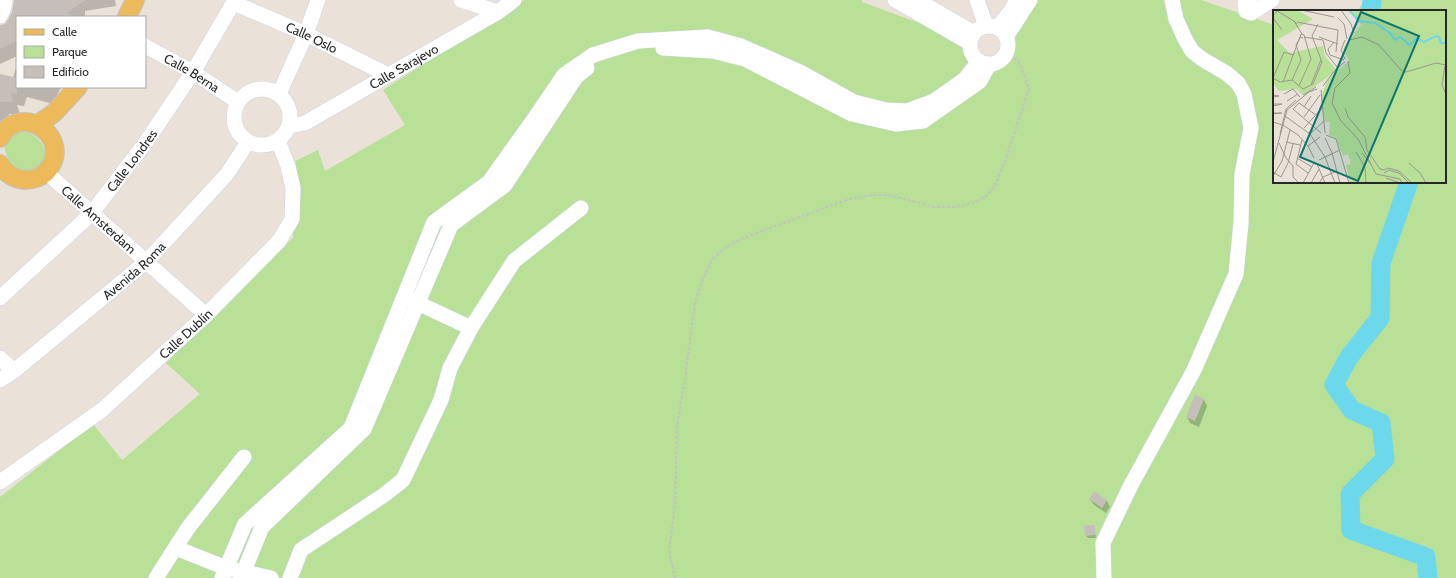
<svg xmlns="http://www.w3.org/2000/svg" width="1456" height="578" font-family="Cabin,sans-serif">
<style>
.green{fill:#b8e096}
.shadow{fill:#0003}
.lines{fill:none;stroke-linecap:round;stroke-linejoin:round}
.river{stroke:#6dd8eb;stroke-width:19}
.building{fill:#c5beb9}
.minor-casing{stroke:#ced4e0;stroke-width:16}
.major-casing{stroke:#c3c3c3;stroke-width:20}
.path{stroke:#c3c3c3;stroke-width:2;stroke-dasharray:3 2;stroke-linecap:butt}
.minor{stroke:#fff;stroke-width:15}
.major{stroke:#edba5b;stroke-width:18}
.labels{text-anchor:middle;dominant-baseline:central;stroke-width:4;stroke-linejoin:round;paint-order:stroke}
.street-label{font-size:13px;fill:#272727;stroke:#fff}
.inset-river{fill:none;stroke:#6dd8eb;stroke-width:2}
.inset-road{fill:none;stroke:#9c9792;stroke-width:1}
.view{fill:#0f766e;fill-opacity:0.15;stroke:#0f766e;stroke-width:2}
.inset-edge{fill:none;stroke:#272727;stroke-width:2}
</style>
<rect width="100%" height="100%" fill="#eae1d9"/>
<g class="green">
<path d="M 524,0 L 862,0 L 862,2 L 960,38 L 995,73 L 1030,0 L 1201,0 L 1274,25 L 1274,182 L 1445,182 L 1445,11 L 1358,11 L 1364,0 L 1456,0 L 1456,578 L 0,578 L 0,497 L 93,424 L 122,460 L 200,394 L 166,363 L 293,238 L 289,164 L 318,150 L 325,171 L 405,125 L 383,90 Z"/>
<path d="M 19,129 C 34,133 46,142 46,159 L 34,172 C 30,172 24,173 21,171 C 10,165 4,154 4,143 Z"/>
</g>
<g class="shadow">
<path d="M 15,0 L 115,0 L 116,6 L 85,11 L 85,17 L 17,17 L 17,56 L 0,64 L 0,26 L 6,24 L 13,12 Z"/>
<path d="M 17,64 L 17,87 L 61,87 L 53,104 L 27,97 L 24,106 L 17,105 L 20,114 L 9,114 L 4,136 L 0,136 L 0,75 L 13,78 Z"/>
<path d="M 1196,396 L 1204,400 L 1207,406 L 1199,427 L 1190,423 L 1187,417 Z"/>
<path d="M 1094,493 L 1107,501 L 1110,507 L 1106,513 L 1094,505 L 1090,499 Z"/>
<path d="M 1094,526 L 1096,538 L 1088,538 L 1086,536 Z"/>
</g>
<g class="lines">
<g class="river">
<path d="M 1371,11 L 1372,0"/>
<path d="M 1409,182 L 1381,263 L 1380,318 L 1349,357 L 1334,385 L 1352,410 L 1381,423 L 1385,459 L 1350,494 L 1351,530 L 1426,557 L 1428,578"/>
</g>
</g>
<g class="building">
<path d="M 14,0 L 86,0 L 67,12 L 72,17 L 17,17 L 17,41 L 0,49 L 0,25 L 5,24 L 8,20 L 12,12 Z"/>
<path d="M 0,74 L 17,78 L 17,94 L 11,93 L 13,102 L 0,102 Z"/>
<path d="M 1195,395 L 1204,399 L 1195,421 L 1186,417 Z"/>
<path d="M 1094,491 L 1107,500 L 1102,508 L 1089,499 Z"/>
<path d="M 1095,525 L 1095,535 L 1085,536 L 1084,526 Z"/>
</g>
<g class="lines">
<g class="minor-casing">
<g id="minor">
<path d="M 461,0 L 498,12"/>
<path d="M 895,0 L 970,43"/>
<path d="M 917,0 L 974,33"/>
<path d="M 977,0 L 986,26"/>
<path d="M 1249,0 L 1245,3 L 1246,11 L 1251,13 L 1272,0"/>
<path id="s1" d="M 234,3 L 306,34 L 388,75"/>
<path d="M 0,16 L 3,10 L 5,0"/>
<circle cx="989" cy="45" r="19"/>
<path d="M 997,28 L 1010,12 L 1017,0"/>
<path d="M 1006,37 L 1030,0"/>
<path id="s2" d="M 145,46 L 193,72 L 238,102"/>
<path d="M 663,48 L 713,51 L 745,59 L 852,114 L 896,124 L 923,121 L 980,81 L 989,64"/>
<circle cx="262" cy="117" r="28"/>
<path d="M 279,94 L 306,34 L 318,0"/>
<path id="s3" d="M 289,126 L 305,123 L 498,12 L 514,0"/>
<path id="s4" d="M 46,172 L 206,315"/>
<path id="s5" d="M 0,298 L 91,214 L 146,142 L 193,72 L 235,0"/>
<path d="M 409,299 L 471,328"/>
<path d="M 0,358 L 14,371"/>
<path id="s6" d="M 0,380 L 14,371 L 146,262 L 227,174 L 248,142"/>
<path id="s7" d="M 0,482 L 102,410 L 206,315 L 279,241 L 292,219 L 293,188 L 288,166 L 278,141"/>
<path d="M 176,548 L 226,568 L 271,578"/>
<path d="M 156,578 L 188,528 L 244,457"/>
<path d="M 222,578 L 245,524 L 351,428 L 434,222 L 489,182 L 532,122 L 564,75 L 593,55 L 638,41 L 708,37 L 741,46 L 800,72 L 854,102 L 886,110 L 907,111 L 934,101 L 965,79 L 979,61"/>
<path d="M 241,578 L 262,527 L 364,429 L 451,225 L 505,185 L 576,77 L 587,68"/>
<path d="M 290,578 L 301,550 L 384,495 L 403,480 L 441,400 L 450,368 L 471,328 L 514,261 L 581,208"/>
<path d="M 1104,578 L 1103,543 L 1131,485 L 1194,370 L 1236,274 L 1241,223 L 1242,174 L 1251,128 L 1244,94 L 1238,83 L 1226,73 L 1202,59 L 1192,51 L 1185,39 L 1176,19 L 1172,0"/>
</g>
</g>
<g class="major-casing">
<g id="major">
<path d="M 127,17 L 135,0"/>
<path d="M 38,124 L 54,113 L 78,87"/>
<path d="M 0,138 C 20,100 75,138 47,171 C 42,177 33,180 25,180 C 15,179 5,174 0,164"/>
</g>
</g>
<path class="path" d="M 675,578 L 669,551 L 675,505 L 677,426 L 685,379 L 695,302 L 703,278 L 712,260 L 726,247 L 743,238 L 849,199 L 871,195 L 889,195 L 934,207 L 956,207 L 973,203 L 986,196 L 995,186 L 1007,155 L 1029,89 L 1019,61 L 1005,55"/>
<use href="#minor" class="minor"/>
<use href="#major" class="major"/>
</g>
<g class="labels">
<g class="street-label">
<text stroke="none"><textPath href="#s1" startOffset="85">Calle Oslo</textPath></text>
<text stroke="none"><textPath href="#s3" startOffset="130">Calle Sarajevo</textPath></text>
<text stroke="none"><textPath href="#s2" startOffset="54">Calle Berna</textPath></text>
<text stroke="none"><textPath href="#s5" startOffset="191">Calle Londres</textPath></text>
<text stroke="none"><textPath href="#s4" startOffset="71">Calle Amsterdam</textPath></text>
<text stroke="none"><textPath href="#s6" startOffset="173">Avenida Roma</textPath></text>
<text stroke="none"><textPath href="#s7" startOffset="238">Calle Dublín</textPath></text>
</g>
</g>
<g transform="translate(1273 10)">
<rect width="173" height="173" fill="#eae1d9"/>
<path d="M 0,0 L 24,0 L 40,9 L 4,30 L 17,43 L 50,36 L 52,46 L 64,61 L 76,51 L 70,39 L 88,15 L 76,0 L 173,0 L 173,173 L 77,173 L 73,155 L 78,154 L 75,144 L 70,146 L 63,128 L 56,125 L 57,112 L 52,112 L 48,88 L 54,71 L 59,64 L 30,85 L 23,79 L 6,81 L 0,73 Z" fill="#b8e096"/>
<path class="inset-river" d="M 76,0 L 86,11 L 102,13 L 117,23 L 122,30 L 127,27 L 137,35 L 143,28 L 151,32 L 163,26 L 166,27 L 168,33 L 173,33"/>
<path class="inset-road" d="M 28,0 L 61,7M 68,0 L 78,14 L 81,23M 0,6 L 4,1 L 21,11M 0,8 L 9,20M 65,8 L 71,14 L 74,29M 24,12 L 65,20 L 63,42M 24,14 L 21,11 L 29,24M 31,27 L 50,30 L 53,43 L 64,57M 46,27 L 65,34M 76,30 L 89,27 L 106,35 L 128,60 L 133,62 L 163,53 L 173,55M 61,32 L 55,39 L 57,45 L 71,50M 72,49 L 68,40 L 72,30M 75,51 L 77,63 L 62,78 L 59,93 L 68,111 L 85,129 L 103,164 L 127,169 L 129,173M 172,56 L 169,75 L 173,84M 0,68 L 7,72 L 19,70 L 30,79 L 40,74 L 49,52 L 39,26 L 45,14M 0,68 L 11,42 L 20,45M 19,70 L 28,50 L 23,35 L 27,28M 10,72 L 27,27M 38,75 L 48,50M 26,76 L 38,49 L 31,25 L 28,24 L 27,27 L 30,28M 50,76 L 62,60 L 72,52M 48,80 L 52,123M 11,84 L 20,79 L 27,87M 0,85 L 6,86 L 0,87M 30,85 L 43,77M 14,91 L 25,84M 0,94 L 9,94 L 0,96M 31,97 L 38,86M 72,98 L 75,107 L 92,127 L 94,140 L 107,159 L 111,160M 0,103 L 9,103 L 0,104M 43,105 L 26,93 L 20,99 L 48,123M 12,106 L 37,124 L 52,147 L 62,173M 31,107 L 47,85M 0,112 L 10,115 L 25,125 L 35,136 L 41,148M 31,118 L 49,98M 7,124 L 13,99 L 23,90M 37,124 L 51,111M 53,125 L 63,129 L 76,173M 52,128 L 59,143 L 67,173M 29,130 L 23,154 L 35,163M 13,132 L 27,135M 6,133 L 13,148 L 20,156 L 20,167 L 26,173M 35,136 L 47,127M 83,142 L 92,157 L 93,173M 89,143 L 97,153M 24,148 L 39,157M 46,150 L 67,140M 0,152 L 14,100 L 36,82 L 44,79M 136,153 L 147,163 L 153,173M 44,154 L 52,173M 111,160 L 115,158 L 126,161 L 139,173M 0,162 L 8,167 L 15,153 L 20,134M 111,163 L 116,160 L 126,163 L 136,173M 0,166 L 9,151 L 17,120M 113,168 L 127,173M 30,173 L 41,153M 38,173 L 46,159M 46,173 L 50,167 L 64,161"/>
<path class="view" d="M 88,2 L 146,26 L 85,171 L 27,147 Z"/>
<rect width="173" height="173" class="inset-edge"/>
</g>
<rect x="16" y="16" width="130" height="72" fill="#ffffff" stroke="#a9a9a9"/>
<rect x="24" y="29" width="20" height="6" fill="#edba5b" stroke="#a9a9a9"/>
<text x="52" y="36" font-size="12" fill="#272727">Calle</text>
<rect x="24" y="46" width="20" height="12" fill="#b8e096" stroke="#a9a9a9"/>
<text x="52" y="56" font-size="12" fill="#272727">Parque</text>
<rect x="24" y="66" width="20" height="12" fill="#c5beb9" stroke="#a9a9a9"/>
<text x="52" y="76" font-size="12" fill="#272727">Edificio</text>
</svg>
